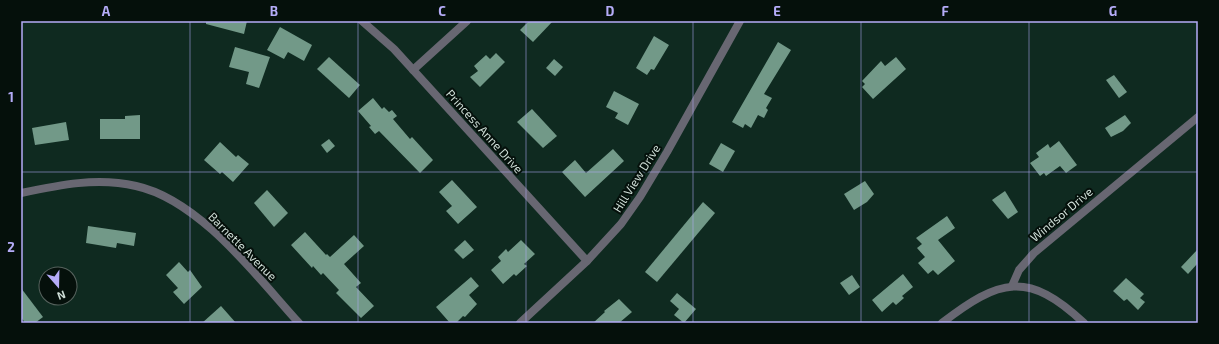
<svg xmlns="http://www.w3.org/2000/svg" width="1219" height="344" font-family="'Exo 2',sans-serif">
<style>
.building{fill:#729988}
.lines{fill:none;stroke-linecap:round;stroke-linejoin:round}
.minor{stroke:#686772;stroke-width:8}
.tertiary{stroke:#686772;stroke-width:8}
.grid{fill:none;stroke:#b5acf8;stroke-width:1;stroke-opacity:0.55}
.labels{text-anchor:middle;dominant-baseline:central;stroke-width:4;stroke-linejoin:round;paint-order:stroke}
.street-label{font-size:12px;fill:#cfded7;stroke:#05100b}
.neatline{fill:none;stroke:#b5acf8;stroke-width:1.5}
.grid-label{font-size:13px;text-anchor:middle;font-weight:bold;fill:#b5acf8}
</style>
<rect width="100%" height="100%" fill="#0f2a20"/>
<g class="building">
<path d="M 206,21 L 247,21 L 244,34 L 206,24 Z"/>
<path d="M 529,21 L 553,21 L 533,42 L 520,30 Z"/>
<path d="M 280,27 L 312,45 L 304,61 L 288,52 L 284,59 L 267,50 Z"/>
<path d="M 654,36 L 669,45 L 654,70 L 651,69 L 647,75 L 636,68 Z"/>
<path d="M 778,42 L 791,50 L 764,94 L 772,98 L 766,108 L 768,110 L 764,118 L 758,115 L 751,128 L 745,124 L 743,128 L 732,122 Z"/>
<path d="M 235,47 L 270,57 L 259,88 L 246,84 L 249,72 L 229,67 Z"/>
<path d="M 496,53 L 505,62 L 480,87 L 470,77 L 478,71 L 474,66 L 486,55 L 490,59 Z"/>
<path d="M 329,57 L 360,85 L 349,98 L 317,69 Z"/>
<path d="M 896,57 L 906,69 L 873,99 L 862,87 L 865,84 L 862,81 L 881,61 L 885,66 Z"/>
<path d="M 554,59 L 563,67 L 555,76 L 546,68 Z"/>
<path d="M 1114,75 L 1127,92 L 1119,98 L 1106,80 Z"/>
<path d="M 614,91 L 639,104 L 628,125 L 615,118 L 618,113 L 606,107 Z"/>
<path d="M 373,98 L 382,109 L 384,107 L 389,112 L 392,110 L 397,116 L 393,119 L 410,139 L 412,137 L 433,160 L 420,173 L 379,131 L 375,134 L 369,127 L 371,126 L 358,111 Z"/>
<path d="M 532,109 L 557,136 L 543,148 L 517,122 Z"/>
<path d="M 140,115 L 140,139 L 100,139 L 100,119 L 125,119 L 125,116 Z"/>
<path d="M 1125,115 L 1131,123 L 1123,131 L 1111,137 L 1105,128 Z"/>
<path d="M 66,122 L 69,140 L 35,145 L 32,128 Z"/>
<path d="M 329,139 L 335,146 L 327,153 L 321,145 Z"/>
<path d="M 1059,141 L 1077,165 L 1066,173 L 1060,166 L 1046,176 L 1044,173 L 1040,176 L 1030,163 L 1039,157 L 1036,153 L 1048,144 L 1050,148 Z"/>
<path d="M 220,142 L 236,157 L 238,155 L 249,164 L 233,182 L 222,172 L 220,174 L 204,160 Z"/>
<path d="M 721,143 L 735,151 L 723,172 L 709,164 Z"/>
<path d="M 613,149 L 624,161 L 585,197 L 562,172 L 575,160 L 586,173 Z"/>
<path d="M 452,180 L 477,207 L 458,224 L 446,211 L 452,206 L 439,192 Z"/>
<path d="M 865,181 L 874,194 L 867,202 L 854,210 L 844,194 Z"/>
<path d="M 267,190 L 288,213 L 274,227 L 254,203 Z"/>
<path d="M 1005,191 L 1018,212 L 1008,219 L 992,200 Z"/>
<path d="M 703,202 L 715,213 L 657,282 L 645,272 Z"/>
<path d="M 947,216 L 955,228 L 938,240 L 955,261 L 938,275 L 933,270 L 928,274 L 918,263 L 925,257 L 917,248 L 922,244 L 916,238 Z"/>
<path d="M 88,226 L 136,233 L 134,246 L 117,243 L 116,248 L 86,243 Z"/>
<path d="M 305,232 L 326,255 L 327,254 L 330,257 L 354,235 L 364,246 L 344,264 L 361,283 L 356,287 L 374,306 L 361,318 L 336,293 L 339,290 L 323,273 L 321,275 L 313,266 L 312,268 L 291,245 Z"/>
<path d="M 465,240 L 474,250 L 463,259 L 454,250 Z"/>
<path d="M 521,240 L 535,254 L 524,264 L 527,266 L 516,276 L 514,274 L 503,284 L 491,270 L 501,261 L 498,257 L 506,249 L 508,252 Z"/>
<path d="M 1198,249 L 1198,263 L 1188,274 L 1181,267 Z"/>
<path d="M 179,262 L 188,272 L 190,270 L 202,287 L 184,304 L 173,292 L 178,288 L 166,275 Z"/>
<path d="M 903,274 L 913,287 L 902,296 L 904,298 L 896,305 L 893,302 L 882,312 L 872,300 Z"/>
<path d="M 852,275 L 860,287 L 849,295 L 840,283 Z"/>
<path d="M 471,277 L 479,286 L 469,295 L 477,304 L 465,317 L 463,316 L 456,323 L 450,323 L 436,307 Z"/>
<path d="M 1126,278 L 1144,294 L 1140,298 L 1145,302 L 1138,310 L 1127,299 L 1124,301 L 1113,291 Z"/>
<path d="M 21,288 L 43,317 L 35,323 L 25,323 L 21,317 Z"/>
<path d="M 677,293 L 696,309 L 684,323 L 674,315 L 679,309 L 670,301 Z"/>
<path d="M 619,299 L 632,312 L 619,323 L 593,323 L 605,312 L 604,311 Z"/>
<path d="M 221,306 L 236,323 L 202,323 Z"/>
</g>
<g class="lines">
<g class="minor">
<path d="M 362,21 L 394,49 L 587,261"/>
<path d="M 413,70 L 467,21"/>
<path d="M 21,193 C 59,185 97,177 136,186 C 200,200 257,277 299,323"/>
<path d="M 1012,286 L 1019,270 L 1034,253 L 1198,117"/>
<path d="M 520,323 L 587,261 L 621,224 L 640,197 L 667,152 L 740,21"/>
</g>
<path class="tertiary" d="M 942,323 C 999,279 1028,270 1084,323"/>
</g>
<path class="grid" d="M 190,21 L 190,323M 358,21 L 358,323M 526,21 L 526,323M 693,21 L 693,323M 861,21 L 861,323M 1029,21 L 1029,323M 21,172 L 1198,172"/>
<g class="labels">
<g class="street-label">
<text transform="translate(485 131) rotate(48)">Princess Anne Drive</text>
<text transform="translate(636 178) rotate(-58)">Hill View Drive</text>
<text transform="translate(1061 214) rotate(-40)">Windsor Drive</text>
<text transform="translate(243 246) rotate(45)">Barnette Avenue</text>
</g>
</g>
<rect width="1219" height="344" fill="none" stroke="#05100b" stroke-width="44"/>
<g transform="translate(58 286) rotate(160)"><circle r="19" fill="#05100b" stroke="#56625d"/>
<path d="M0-3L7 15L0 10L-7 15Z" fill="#b5acf8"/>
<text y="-6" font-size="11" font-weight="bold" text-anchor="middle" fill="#cfded7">N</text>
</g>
<rect x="22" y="22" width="1175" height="300" class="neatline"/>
<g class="grid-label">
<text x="106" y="16">A</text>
<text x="274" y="16">B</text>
<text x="442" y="16">C</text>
<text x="610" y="16">D</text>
<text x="777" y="16">E</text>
<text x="945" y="16">F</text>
<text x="1113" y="16">G</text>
<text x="11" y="102">1</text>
<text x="11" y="252">2</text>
</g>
</svg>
